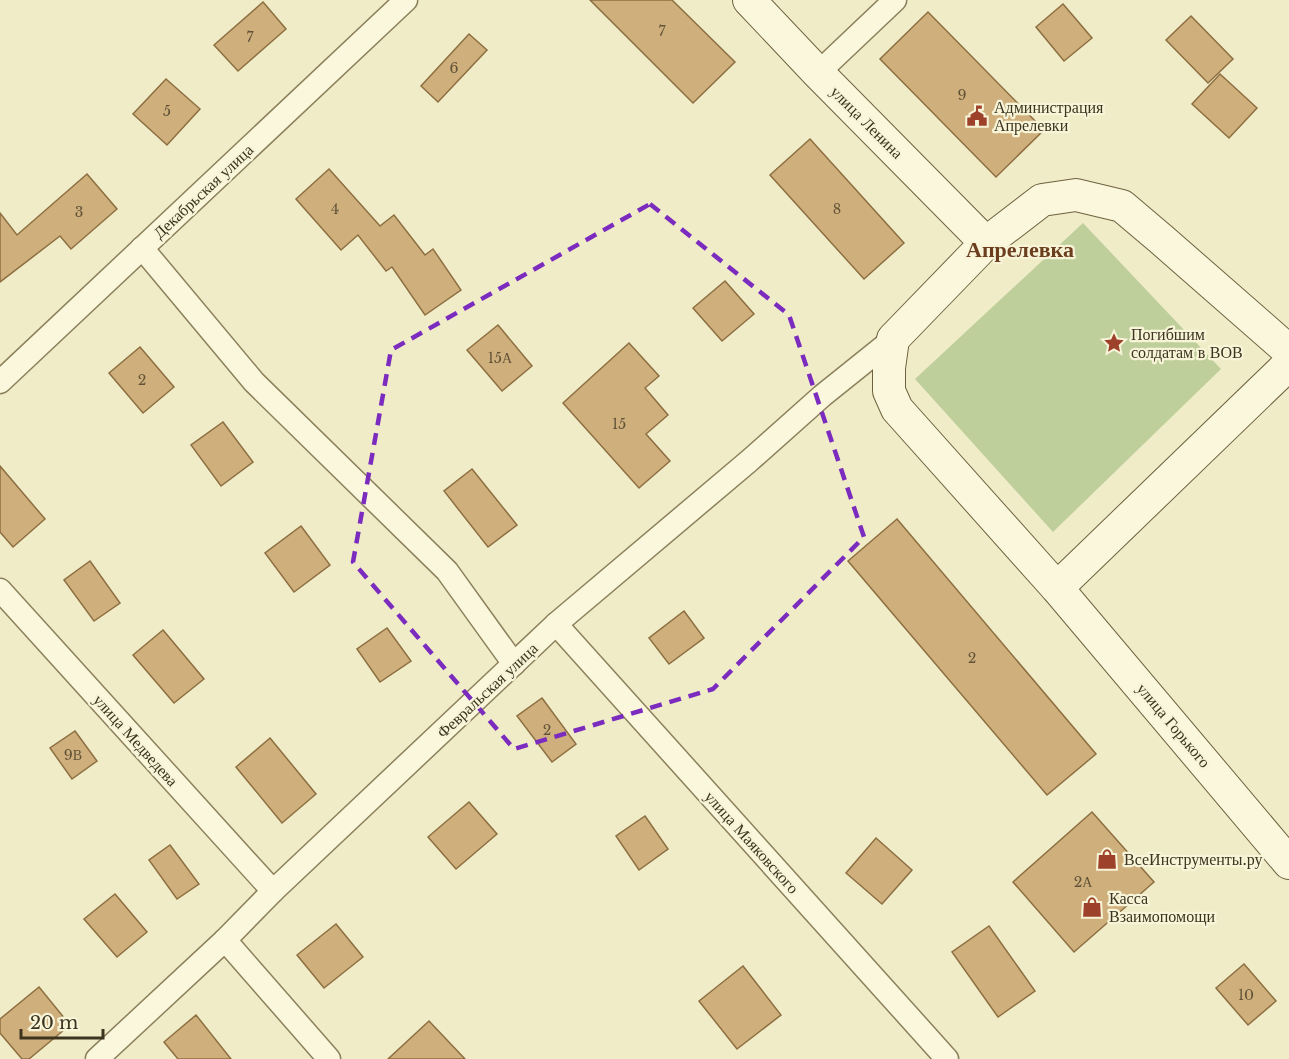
<svg xmlns="http://www.w3.org/2000/svg" width="1289" height="1059" font-family="'Libre Baskerville',serif">
<style>
.green{fill:#becf9b}
.building{fill:#cfb07d;stroke:#8d6f41;stroke-width:1.5}
.lines{fill:none;stroke-linecap:round;stroke-linejoin:round}
.street-casing{stroke:#8d805c;stroke-width:25}
.secondary-casing{stroke:#6f613f;stroke-width:34}
.street{stroke:#faf7dc;stroke-width:22}
.secondary{stroke:#faf7dc;stroke-width:32}
.marked{fill:none;stroke:#7b2cbf;stroke-width:4.5;stroke-dasharray:12 8;stroke-linejoin:round}
.labels{text-anchor:middle;dominant-baseline:central;stroke-width:4.5;stroke-linejoin:round;paint-order:stroke}
.number-label{font-size:14px;fill:#625337}
.poi-label{font-size:16px;fill:#3d3420;stroke:#f7f4d8;text-anchor:start}
.street-label{font-size:16px;fill:#3d3420;stroke:#f7f4d8}
.district-label{font-size:22px;font-weight:bold;fill:#6b3e1e;stroke:#f7f4d8}
</style>
<rect width="100%" height="100%" fill="#f0ecc8"/>
<path class="green" d="M 1083,223 L 1221,369 L 1053,532 L 915,379 Z"/>
<g class="building">
<path d="M 590,0 L 672,0 L 735,62 L 693,103 Z"/>
<path d="M 263,2 L 286,29 L 238,71 L 214,45 Z"/>
<path d="M 1063,4 L 1092,38 L 1064,61 L 1036,27 Z"/>
<path d="M 928,12 L 1044,130 L 996,177 L 880,59 Z"/>
<path d="M 1191,16 L 1233,59 L 1208,83 L 1166,40 Z"/>
<path d="M 469,34 L 487,50 L 438,102 L 421,86 Z"/>
<path d="M 1220,74 L 1257,108 L 1229,138 L 1192,104 Z"/>
<path d="M 166,79 L 200,109 L 167,145 L 133,114 Z"/>
<path d="M 810,139 L 904,243 L 864,279 L 770,175 Z"/>
<path d="M 329,169 L 380,226 L 394,215 L 425,255 L 433,249 L 461,290 L 425,315 L 392,267 L 386,271 L 358,235 L 341,250 L 296,199 Z"/>
<path d="M 87,174 L 117,209 L 71,249 L 60,236 L 0,282 L 0,213 L 17,235 Z"/>
<path d="M 725,281 L 754,314 L 722,341 L 693,308 Z"/>
<path d="M 498,325 L 532,366 L 502,391 L 467,350 Z"/>
<path d="M 629,343 L 659,376 L 645,388 L 668,415 L 646,434 L 670,461 L 639,488 L 563,403 Z"/>
<path d="M 140,347 L 174,387 L 143,413 L 109,373 Z"/>
<path d="M 223,422 L 253,462 L 221,486 L 191,445 Z"/>
<path d="M 0,466 L 45,519 L 13,547 L 0,532 Z"/>
<path d="M 472,469 L 517,525 L 488,547 L 444,491 Z"/>
<path d="M 897,519 L 1096,754 L 1047,795 L 848,561 Z"/>
<path d="M 301,526 L 330,565 L 294,592 L 265,553 Z"/>
<path d="M 90,561 L 120,603 L 94,621 L 64,580 Z"/>
<path d="M 684,611 L 704,638 L 669,664 L 649,638 Z"/>
<path d="M 387,628 L 411,661 L 380,682 L 357,649 Z"/>
<path d="M 163,630 L 204,679 L 174,703 L 133,655 Z"/>
<path d="M 542,698 L 576,744 L 552,762 L 517,716 Z"/>
<path d="M 75,731 L 97,761 L 72,779 L 50,748 Z"/>
<path d="M 270,738 L 316,794 L 282,823 L 236,767 Z"/>
<path d="M 469,802 L 497,834 L 456,869 L 428,837 Z"/>
<path d="M 1092,812 L 1154,882 L 1074,952 L 1013,882 Z"/>
<path d="M 645,816 L 668,849 L 639,870 L 616,836 Z"/>
<path d="M 876,838 L 912,870 L 882,904 L 846,873 Z"/>
<path d="M 170,845 L 199,884 L 177,899 L 149,860 Z"/>
<path d="M 115,894 L 147,932 L 117,957 L 84,919 Z"/>
<path d="M 336,924 L 363,957 L 324,988 L 297,955 Z"/>
<path d="M 989,926 L 1035,991 L 998,1017 L 952,952 Z"/>
<path d="M 1244,964 L 1276,1001 L 1248,1025 L 1216,988 Z"/>
<path d="M 743,966 L 781,1015 L 737,1049 L 699,1001 Z"/>
<path d="M 39,987 L 70,1025 L 29,1059 L 22,1059 L 0,1033 L 0,1019 Z"/>
<path d="M 196,1015 L 231,1059 L 178,1059 L 164,1042 Z"/>
<path d="M 429,1021 L 465,1059 L 388,1059 Z"/>
</g>
<g class="lines">
<g class="street-casing">
<g id="street">
<path d="M 818,73 L 895,0"/>
<path d="M 142,248 L 254,382 L 447,571 L 514,664"/>
<path d="M 0,382 L 406,0"/>
<path d="M 0,590 L 273,891"/>
<path d="M 556,624 L 947,1059"/>
<path d="M 225,940 L 329,1059"/>
<path d="M 97,1059 L 225,940 L 273,891 L 556,624 L 749,461 L 822,396 L 893,339"/>
</g>
</g>
<g class="secondary-casing">
<g id="secondary">
<path d="M 749,0 L 818,73 L 986,243"/>
<path d="M 1289,351 L 1161,239 L 1122,206 L 1076,195 L 1042,200 L 986,243 L 893,339 L 889,368 L 889,391 L 897,409 L 1057,588 L 1289,863"/>
<path d="M 1057,588 L 1289,364"/>
</g>
</g>
<use href="#street" class="street"/>
<use href="#secondary" class="secondary"/>
</g>
<path class="marked" d="M 650,204 L 789,315 L 864,537 L 713,689 L 514,749 L 353,562 L 391,350 Z"/>
<defs>
<g id="civic-bare" transform="scale(1.62)"><path d="M-.6-6.5H3V-4.5H.6V-3L4-1V1h2V6H-6V1h2V-1L-.6-3ZM-1.2 2.5V6h2.4V2.5Z" fill="#9e412a" stroke="#f7f4d8" stroke-width="2.5" paint-order="stroke"/></g>
<g id="sight-bare" transform="scale(1.62)"><path d="M0-6L1.8-2.2L6-1.7L2.9 1.2L3.7 5.4L0 3.3L-3.7 5.4L-2.9 1.2L-6-1.7L-1.8-2.2Z" fill="#9e412a" stroke="#f7f4d8" stroke-width="2.5" paint-order="stroke"/></g>
<g id="shop-bare" transform="scale(1.62)"><path d="M-5-2.5h2.3a2.7 3.5 0 0 1 5.4 0H5L5.5 6h-11ZM-1.5-2.5h3a1.5 2.3 0 0 0-3 0Z" fill="#9e412a" stroke="#f7f4d8" stroke-width="2.5" paint-order="stroke"/></g>
</defs>
<g fill-rule="evenodd">
<use href="#civic-bare" x="977" y="116"/>
<use href="#sight-bare" x="1114" y="343"/>
<use href="#shop-bare" x="1107" y="859"/>
<use href="#shop-bare" x="1092" y="907"/>
</g>
<g class="labels">
<g class="number-label">
<text x="662" y="31">7</text>
<text x="250" y="37">7</text>
<text x="454" y="68">6</text>
<text x="962" y="95">9</text>
<text x="167" y="111">5</text>
<text x="335" y="209">4</text>
<text x="837" y="209">8</text>
<text x="79" y="212">3</text>
<text x="500" y="358">15А</text>
<text x="142" y="380">2</text>
<text x="619" y="424">15</text>
<text x="972" y="658">2</text>
<text x="547" y="730">2</text>
<text x="73" y="755">9В</text>
<text x="1083" y="882">2А</text>
<text x="1246" y="995">10</text>
</g>
<g class="poi-label">
<text x="994" y="107">Администрация<tspan x="994" dy="18">Апрелевки</tspan></text>
<text x="1131" y="334">Погибшим<tspan x="1131" dy="18">солдатам в ВОВ</tspan></text>
<text x="1124" y="859">ВсеИнструменты.ру</text>
<text x="1109" y="898">Касса<tspan x="1109" dy="18">Взаимопомощи</tspan></text>
</g>
<g class="street-label">
<text transform="translate(867 122) rotate(45)">улица Ленина</text>
<text transform="translate(203 191) rotate(-43)">Декабрьская улица</text>
<text transform="translate(487 690) rotate(-43)">Февральская улица</text>
<text transform="translate(1174 725) rotate(50)">улица Горького</text>
<text transform="translate(136 740) rotate(48)">улица Медведева</text>
<text transform="translate(752 842) rotate(48)">улица Маяковского</text>
</g>
<g class="district-label">
<text x="1020" y="249">Апрелевка</text>
</g>
</g>
<path d="M21 1029v9h82v-9" fill="none" stroke="#3d3420" stroke-width="3"/>
<text x="30" y="1029" font-size="18" fill="#3d3420" stroke="#f7f4d8" stroke-width="4.5" paint-order="stroke">20 m</text>
</svg>
